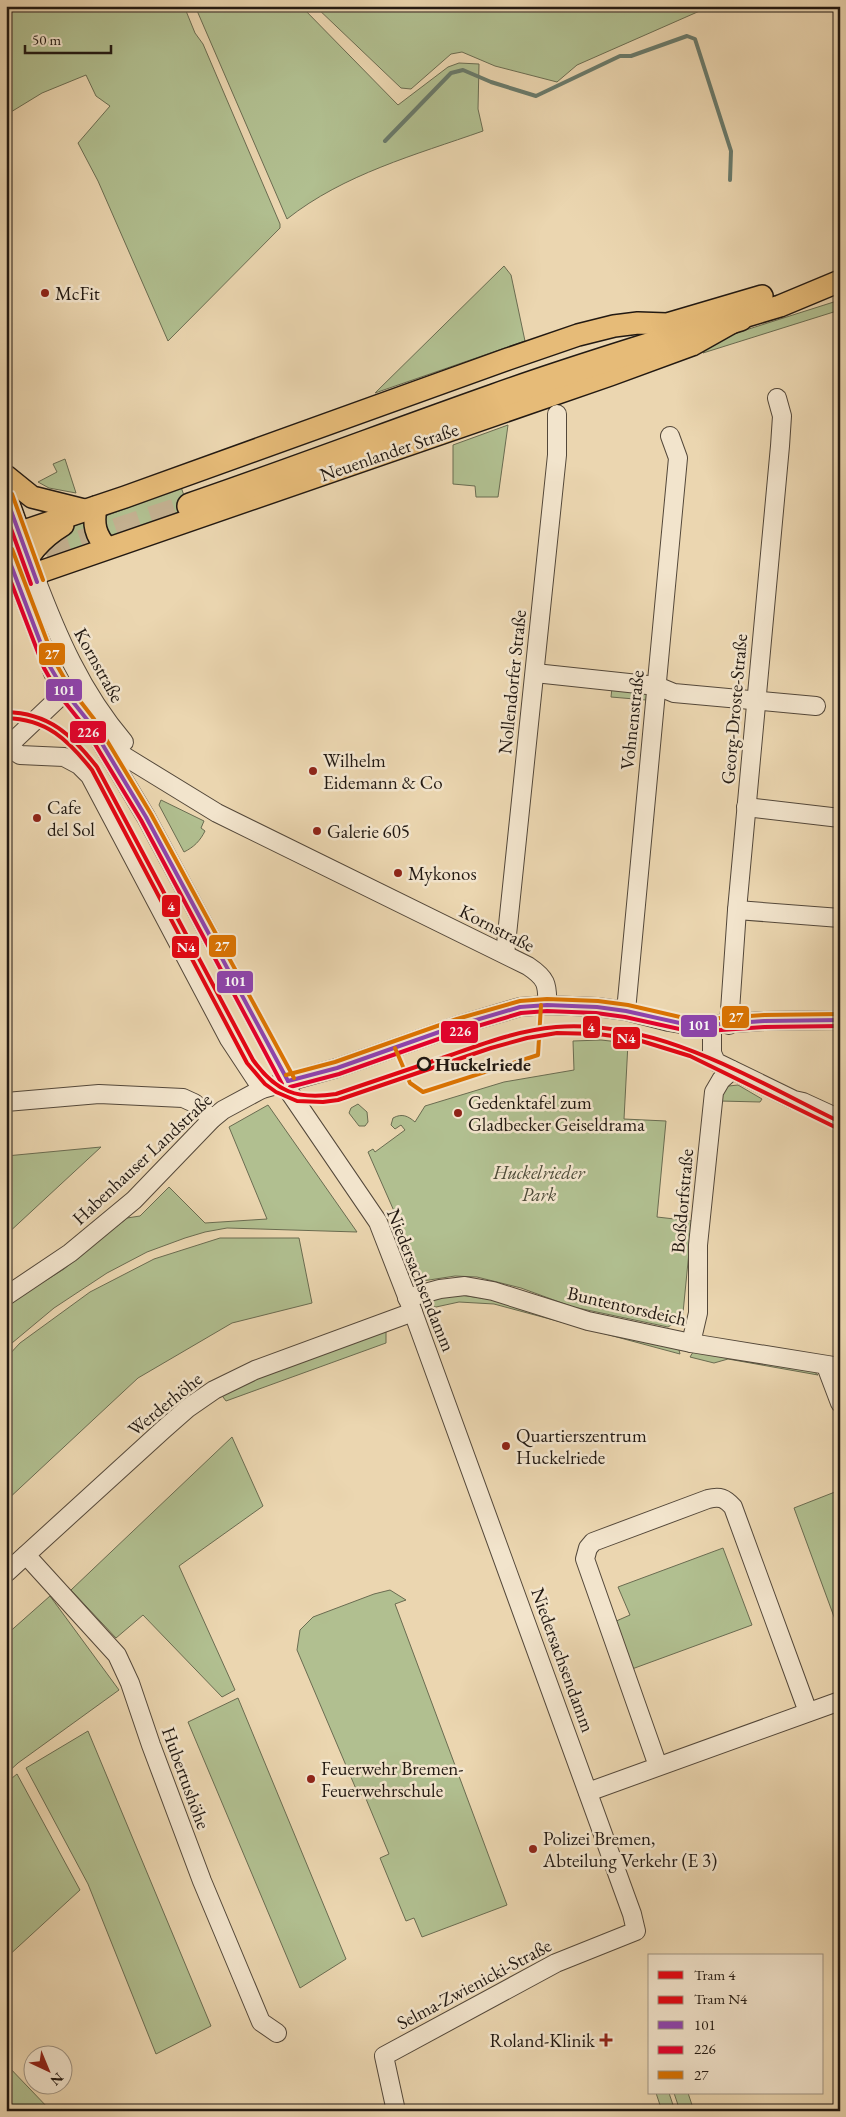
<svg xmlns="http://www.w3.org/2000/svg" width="846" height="2117" font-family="'EB Garamond',serif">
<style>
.green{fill:#b1bf90;stroke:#6a6c51}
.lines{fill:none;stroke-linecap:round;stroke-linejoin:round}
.stream{stroke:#697a6b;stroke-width:4}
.highway-tunnel{stroke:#c3b090;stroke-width:25;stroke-dasharray:25 12;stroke-linecap:butt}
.minor-casing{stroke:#54483a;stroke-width:20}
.major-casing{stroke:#221912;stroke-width:24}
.highway-casing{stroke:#221912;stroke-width:28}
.minor{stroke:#f2e4cc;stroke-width:18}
.major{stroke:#e6bb78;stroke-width:21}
.highway{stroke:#e6bb78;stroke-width:25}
.bus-1-casing{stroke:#f2e4cc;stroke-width:8}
.bus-2-casing{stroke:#f2e4cc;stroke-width:8}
.bus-3-casing{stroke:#f2e4cc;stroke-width:8}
.bus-1{stroke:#8e44ad;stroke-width:4}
.bus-2{stroke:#e4002b;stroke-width:4}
.bus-3{stroke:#da7302;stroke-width:4}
.tram-1-casing{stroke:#f2e4cc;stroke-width:8}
.tram-2-casing{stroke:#f2e4cc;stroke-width:8}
.tram-1{stroke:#e30613;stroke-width:4}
.tram-2{stroke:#e30613;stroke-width:4}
.poi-dot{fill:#8f2418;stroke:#f2e4cc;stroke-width:2}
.stop-dot{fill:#f2e4cc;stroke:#221912;stroke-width:2.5}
.labels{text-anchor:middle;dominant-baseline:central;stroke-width:5;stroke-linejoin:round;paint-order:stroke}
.poi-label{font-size:19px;fill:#221912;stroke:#f2e4cc;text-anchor:start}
.street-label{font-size:19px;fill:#221912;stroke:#f2e4cc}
.stop-label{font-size:19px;font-weight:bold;fill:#221912;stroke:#f2e4cc;text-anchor:start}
.park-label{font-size:19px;font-style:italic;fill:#4d4b38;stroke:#f2e4cc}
.line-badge{stroke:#f2e4cc;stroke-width:2}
.badge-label{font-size:14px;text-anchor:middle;font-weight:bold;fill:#fff}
</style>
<rect width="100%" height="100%" fill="#ebd6b0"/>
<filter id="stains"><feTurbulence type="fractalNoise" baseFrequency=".004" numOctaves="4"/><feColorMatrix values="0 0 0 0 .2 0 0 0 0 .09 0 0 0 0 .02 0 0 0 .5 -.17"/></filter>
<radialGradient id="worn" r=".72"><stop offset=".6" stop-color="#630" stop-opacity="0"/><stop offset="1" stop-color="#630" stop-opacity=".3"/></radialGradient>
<g class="green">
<path d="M 6,6 L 184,6 L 195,33 L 203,44 L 280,224 L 280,228 L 168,341 L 98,181 L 78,143 L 110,106 L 96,96 L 86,75 L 42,93 L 6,115 Z"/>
<path d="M 195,6 L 301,6 L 398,105 L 448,67 L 459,63 L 479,64 L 478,109 L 483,131 C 415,155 344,174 287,219 Z"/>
<path d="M 315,6 L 711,6 L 577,65 L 557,82 L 495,66 L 462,52 L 451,54 L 411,89 L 401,88 Z"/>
<path d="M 504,266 L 511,275 L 525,341 L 375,393 Z"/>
<path d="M 840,300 L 840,310 L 703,353 L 708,342 Z"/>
<path d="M 508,425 L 498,497 L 476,497 L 475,486 L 453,484 L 453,445 Z"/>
<path d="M 65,459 L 76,493 L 49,488 L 38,482 L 57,472 L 53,464 Z"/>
<path d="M 180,484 L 190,513 L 121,537 L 108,537 L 103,520 L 108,515 L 146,501 Z"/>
<path d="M 89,521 L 93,542 L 65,555 L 55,555 L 49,540 L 67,528 Z"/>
<path d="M 613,678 L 648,686 L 646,700 L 611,697 Z"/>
<path d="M 161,800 L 204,821 L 201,828 L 205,831 C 200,841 194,847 184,852 L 159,805 Z"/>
<path d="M 601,1040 L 628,1043 L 624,1119 L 666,1121 L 657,1217 L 692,1221 L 683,1313 L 676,1322 L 668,1327 L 573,1307 L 521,1288 L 477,1277 L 455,1276 L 416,1282 L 394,1211 L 368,1152 L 373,1149 L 375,1152 L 405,1130 L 401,1125 L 395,1129 L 391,1125 L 393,1118 C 402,1113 408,1116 415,1122 L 425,1106 L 504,1082 L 574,1070 L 573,1041 Z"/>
<path d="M 738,1085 L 762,1099 L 760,1102 L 720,1101 L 723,1089 L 729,1086 Z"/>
<path d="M 358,1104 L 367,1112 L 368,1122 L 365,1126 L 359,1126 L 349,1113 L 351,1108 Z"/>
<path d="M 268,1105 L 357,1232 L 227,1228 L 205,1232 L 185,1238 L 147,1252 L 107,1273 L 54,1308 L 6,1348 L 6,1305 L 64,1269 L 127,1218 L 140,1216 L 169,1187 L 205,1223 L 267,1219 L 229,1127 Z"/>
<path d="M 101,1147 L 6,1235 L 6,1156 Z"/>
<path d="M 220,1238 L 299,1238 L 312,1303 L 232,1323 L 138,1378 L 6,1501 L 6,1358 L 20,1343 L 90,1292 L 154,1259 Z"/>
<path d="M 460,1295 L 496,1300 L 678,1346 L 680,1354 L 494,1304 L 459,1302 L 436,1307 L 429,1305 L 427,1301 L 438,1296 Z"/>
<path d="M 386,1330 L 386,1343 L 226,1401 L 220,1393 L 249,1378 Z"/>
<path d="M 695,1349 L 813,1371 L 818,1375 L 728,1359 L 714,1363 L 690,1357 Z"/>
<path d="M 232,1437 L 263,1506 L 179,1566 L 235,1690 L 222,1697 L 143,1615 L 116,1638 L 71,1590 Z"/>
<path d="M 840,1490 L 840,1633 L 794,1508 Z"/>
<path d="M 723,1548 L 752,1625 L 632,1669 L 614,1622 L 630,1615 L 618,1587 Z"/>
<path d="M 390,1590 L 406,1600 L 395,1604 L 507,1905 L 422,1937 L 414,1918 L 406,1921 L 380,1858 L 389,1854 L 364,1794 L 359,1796 L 297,1650 L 300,1630 L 313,1617 L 374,1594 Z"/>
<path d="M 50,1596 L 119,1690 L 18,1763 L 6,1774 L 6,1635 Z"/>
<path d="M 238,1698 L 346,1959 L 300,1988 L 188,1722 Z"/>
<path d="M 88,1731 L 211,2026 L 156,2054 L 88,1884 L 26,1768 Z"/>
<path d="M 17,1774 L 80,1890 L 6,1958 L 6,1783 Z"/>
<path d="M 6,2064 L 51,2111 L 6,2111 Z"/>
<path d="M 656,2093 L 669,2093 L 675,2111 L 662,2111 Z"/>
<path d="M 674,2093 L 688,2093 L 694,2111 L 680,2111 Z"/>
</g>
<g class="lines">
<path class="stream" d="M 385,141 L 451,73 L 463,70 L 491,82 L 536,96 L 620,56 L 631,56 L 687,36 L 695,39 L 731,151 L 730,180"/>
<path class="highway-tunnel" d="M 11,566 L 190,506"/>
<g class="minor-casing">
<g id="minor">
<path d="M 34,574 C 57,635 81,692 124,742"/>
<path d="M 17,580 L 53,673 L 89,722 L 124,756 L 217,813 L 528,966 C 546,978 548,984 547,1005"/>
<path d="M 535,673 L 657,686 L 674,693 L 816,706"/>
<path d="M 89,722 L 146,817 L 288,1081 L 290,1093 L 378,1222 L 413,1312 L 632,1914 L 636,1931 L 556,1963 L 384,2056 L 396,2111"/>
<path d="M 8,747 L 20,755 L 64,757 L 79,765 L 90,776 L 229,1039 L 262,1089"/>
<path d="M 6,748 L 65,692 L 74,686"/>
<path d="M 746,807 L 840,818"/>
<path d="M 737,910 L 840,918"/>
<path d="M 505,954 L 557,455 L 557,414"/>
<path d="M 626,1011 L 678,458 L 670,436"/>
<path d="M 729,1025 L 737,910 L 780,446 L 782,416 L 777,398"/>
<path d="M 712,1026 L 712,1053 L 716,1062 L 794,1100 L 803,1102 L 840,1119"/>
<path d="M 6,1102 L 99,1094 L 183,1098 L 194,1103 L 212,1119"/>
<path d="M 6,1296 L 70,1253 L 134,1200 L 212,1119 L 223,1110 L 262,1089 L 337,1068 L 459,1025 L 520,1007 L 547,1005 L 597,1007 L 626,1011 L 669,1022 L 693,1026 L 764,1021 L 840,1020"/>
<path d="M 407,1298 L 440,1289 L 465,1286 L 493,1291 L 588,1321 L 691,1343 L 840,1367"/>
<path d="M 691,1343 L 698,1313 L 698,1245 L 714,1092 L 721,1080 L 732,1070"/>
<path d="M 826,1366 L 840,1403"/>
<path d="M 26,1555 L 117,1655 L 130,1683 L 151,1745 L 202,1881 L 261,2022 L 277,2033"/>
<path d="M 6,1573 L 164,1429 L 188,1408 L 214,1390 L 255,1370 L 413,1312"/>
<path d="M 658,1766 L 585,1559 L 588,1548 L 593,1542 L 708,1499 C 720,1496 725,1498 733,1507 L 808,1712"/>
<path d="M 588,1792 L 840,1701"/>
</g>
</g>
<g class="major-casing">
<g id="major">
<path d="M 6,476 L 32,497 L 84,510"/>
<path d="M 6,496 L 24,546"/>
<path d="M 96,507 C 93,524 95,535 107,548"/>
<path d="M 6,537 L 125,497 L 508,359 L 578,335 L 614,326 L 638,323 L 667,324 L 762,296"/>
<path d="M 6,551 L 17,580"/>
<path d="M 17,580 L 610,375 L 692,345 L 740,318 L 780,306 L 840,281"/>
<path d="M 17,580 C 27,555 40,539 63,525"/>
</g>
</g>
<g class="highway-casing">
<g id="highway">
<path d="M 190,506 C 292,471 392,433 494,397 C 575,368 657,343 740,318"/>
<path d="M 6,584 L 17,580"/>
</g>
</g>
<use href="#minor" class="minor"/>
<use href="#major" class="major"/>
<use href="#highway" class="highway"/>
<g class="bus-1-casing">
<g id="bus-1">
<path d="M 6,497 L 37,582"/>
<path d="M 6,552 L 49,665 L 65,692 L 89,722 L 146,817 L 288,1081"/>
<path d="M 288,1081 L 337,1068 L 459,1025 L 520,1007 L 547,1005 L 597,1007 L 626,1011 L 693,1026 L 764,1021 L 840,1020"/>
</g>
</g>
<g class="bus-2-casing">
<g id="bus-2">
<path d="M 6,515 L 31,584"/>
<path d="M 6,569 L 44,668 L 60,696 L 84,726 L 141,820 L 282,1084"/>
<path d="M 290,1087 L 339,1074 L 461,1031 L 521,1013 L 547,1011 L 596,1013 L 625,1017 L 693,1032 L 764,1027 L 840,1026"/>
</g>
</g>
<g class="bus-3-casing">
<g id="bus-3">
<path d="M 12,494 L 43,580"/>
<path d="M 12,549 L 55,662 L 70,688 L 94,719 L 151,814 L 294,1078"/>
<path d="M 395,1048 L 410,1083 L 423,1092 L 538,1055 L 541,1005"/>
<path d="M 286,1075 L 335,1062 L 457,1019 L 520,1001 L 547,999 L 598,1001 L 628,1005 L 693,1020 L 764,1015 L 840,1014"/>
</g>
</g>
<use href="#bus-1" class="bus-1"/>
<use href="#bus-2" class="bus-2"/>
<use href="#bus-3" class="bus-3"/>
<g class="tram-1-casing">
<path id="tram-1" d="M 6,712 C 49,713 72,735 97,767 L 253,1060 C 276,1092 297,1100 336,1094 C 374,1081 412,1068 451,1055 C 485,1043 520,1030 556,1027 C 657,1019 752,1079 840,1122"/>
</g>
<g class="tram-2-casing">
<path id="tram-2" d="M 6,718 C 47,719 68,740 92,770 L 247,1063 L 265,1084 L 276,1092 L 297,1101 L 323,1102 L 338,1100 L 491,1048 L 527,1038 L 557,1033 L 598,1034 L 635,1039 L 690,1056 L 837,1128"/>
</g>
<use href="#tram-1" class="tram-1"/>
<use href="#tram-2" class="tram-2"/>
</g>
<g class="poi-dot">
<circle cx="45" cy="293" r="5"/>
<circle cx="313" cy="771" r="5"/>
<circle cx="37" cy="818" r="5"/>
<circle cx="317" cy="831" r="5"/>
<circle cx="398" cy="873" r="5"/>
<circle cx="458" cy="1113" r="5"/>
<circle cx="506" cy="1446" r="5"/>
<circle cx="311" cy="1779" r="5"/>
<circle cx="533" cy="1849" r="5"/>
<path d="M603.5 2032.5h5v5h5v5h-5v5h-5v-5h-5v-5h5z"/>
</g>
<circle class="stop-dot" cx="424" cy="1064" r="6"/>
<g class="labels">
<g class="poi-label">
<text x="55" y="293">McFit</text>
<text x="323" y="760">Wilhelm<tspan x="323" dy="22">Eidemann &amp; Co</tspan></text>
<text x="47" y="807">Cafe<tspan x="47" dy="22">del Sol</tspan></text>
<text x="327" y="831">Galerie 605</text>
<text x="408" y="873">Mykonos</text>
<text x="468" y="1102">Gedenktafel zum<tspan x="468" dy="22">Gladbecker Geiseldrama</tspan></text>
<text x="516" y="1435">Quartierszentrum<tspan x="516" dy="22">Huckelriede</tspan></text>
<text x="321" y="1768">Feuerwehr Bremen-<tspan x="321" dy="22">Feuerwehrschule</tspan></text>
<text x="543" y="1838">Polizei Bremen,<tspan x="543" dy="22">Abteilung Verkehr (E 3)</tspan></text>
<text x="595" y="2040" text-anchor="end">Roland-Klinik</text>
</g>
<g class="street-label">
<text transform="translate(389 452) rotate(-19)">Neuenlander Straße</text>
<text transform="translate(99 665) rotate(61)">Kornstraße</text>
<text transform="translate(512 682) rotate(-84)">Nollendorfer Straße</text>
<text transform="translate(734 709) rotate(-85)">Georg-Droste-Straße</text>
<text transform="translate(632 720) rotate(-84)">Vohnenstraße</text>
<text transform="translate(497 928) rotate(27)">Kornstraße</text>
<text transform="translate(142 1159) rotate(-43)">Habenhauser Landstraße</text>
<text transform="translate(682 1201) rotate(-85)">Boßdorfstraße</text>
<text transform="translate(421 1280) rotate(68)">Niedersachsendamm</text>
<text transform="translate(627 1306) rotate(13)">Buntentorsdeich</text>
<text transform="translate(165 1404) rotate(-39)">Werderhöhe</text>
<text transform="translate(563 1660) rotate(70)">Niedersachsendamm</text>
<text transform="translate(186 1778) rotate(70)">Hubertushöhe</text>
<text transform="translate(474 1984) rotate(-28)">Selma-Zwienicki-Straße</text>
</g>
<g class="stop-label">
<text x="435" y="1064">Huckelriede</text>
</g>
<g class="park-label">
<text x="539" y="1172">Huckelrieder<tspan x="539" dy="22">Park</tspan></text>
</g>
</g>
<g class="line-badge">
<rect x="38" y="642" width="28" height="24" rx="5" fill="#da7302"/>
<rect x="45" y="678" width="38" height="24" rx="5" fill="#8e44ad"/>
<rect x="69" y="720" width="38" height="24" rx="5" fill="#e4002b"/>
<rect x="161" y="894" width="20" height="24" rx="5" fill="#e30613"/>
<rect x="208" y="934" width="29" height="24" rx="5" fill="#da7302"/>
<rect x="171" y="935" width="29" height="24" rx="5" fill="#e30613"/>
<rect x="216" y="970" width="38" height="24" rx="5" fill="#8e44ad"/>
<rect x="721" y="1005" width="29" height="24" rx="5" fill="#da7302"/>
<rect x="680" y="1014" width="38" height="24" rx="5" fill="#8e44ad"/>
<rect x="582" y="1015" width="19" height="24" rx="5" fill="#e30613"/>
<rect x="440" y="1020" width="39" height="24" rx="5" fill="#e4002b"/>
<rect x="612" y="1026" width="29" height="24" rx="5" fill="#e30613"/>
</g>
<g class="badge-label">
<text x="52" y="659">27</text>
<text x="64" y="695">101</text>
<text x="88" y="737">226</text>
<text x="171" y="911">4</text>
<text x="222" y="951">27</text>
<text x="186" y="952">N4</text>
<text x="235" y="986">101</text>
<text x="736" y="1022">27</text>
<text x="699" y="1030">101</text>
<text x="591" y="1032">4</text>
<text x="460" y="1036">226</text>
<text x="626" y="1043">N4</text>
</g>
<rect width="846" height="2117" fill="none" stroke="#ebd6b0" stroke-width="25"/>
<rect x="8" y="8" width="831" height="2102" fill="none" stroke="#221912" stroke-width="2.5"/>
<rect x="12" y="12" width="821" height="2092" fill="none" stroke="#221912"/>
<rect x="648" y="1954" width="175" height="140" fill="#f2e4cc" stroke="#9f9382"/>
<rect x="658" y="1971" width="25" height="8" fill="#e30613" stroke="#9f9382"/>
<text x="694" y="1980" font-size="15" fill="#221912">Tram 4</text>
<rect x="658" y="1996" width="25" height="8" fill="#e30613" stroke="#9f9382"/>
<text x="694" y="2004" font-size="15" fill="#221912">Tram N4</text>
<rect x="658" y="2021" width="25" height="8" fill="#8e44ad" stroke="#9f9382"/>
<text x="694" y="2030" font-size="15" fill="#221912">101</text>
<rect x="658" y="2046" width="25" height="8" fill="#e4002b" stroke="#9f9382"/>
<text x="694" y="2054" font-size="15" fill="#221912">226</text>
<rect x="658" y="2071" width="25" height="8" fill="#da7302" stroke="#9f9382"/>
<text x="694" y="2080" font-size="15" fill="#221912">27</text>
<g transform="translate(48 2070) rotate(136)"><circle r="24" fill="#f2e4cc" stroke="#9f9382"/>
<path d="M0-4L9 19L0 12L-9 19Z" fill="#8f2418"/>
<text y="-8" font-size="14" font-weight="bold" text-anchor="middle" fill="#221912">N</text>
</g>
<path d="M25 45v8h86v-8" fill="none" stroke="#221912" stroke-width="2.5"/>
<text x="32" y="45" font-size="15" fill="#221912" stroke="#f2e4cc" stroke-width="4" paint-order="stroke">50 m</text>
<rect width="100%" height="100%" filter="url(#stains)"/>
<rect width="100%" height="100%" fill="url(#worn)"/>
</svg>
